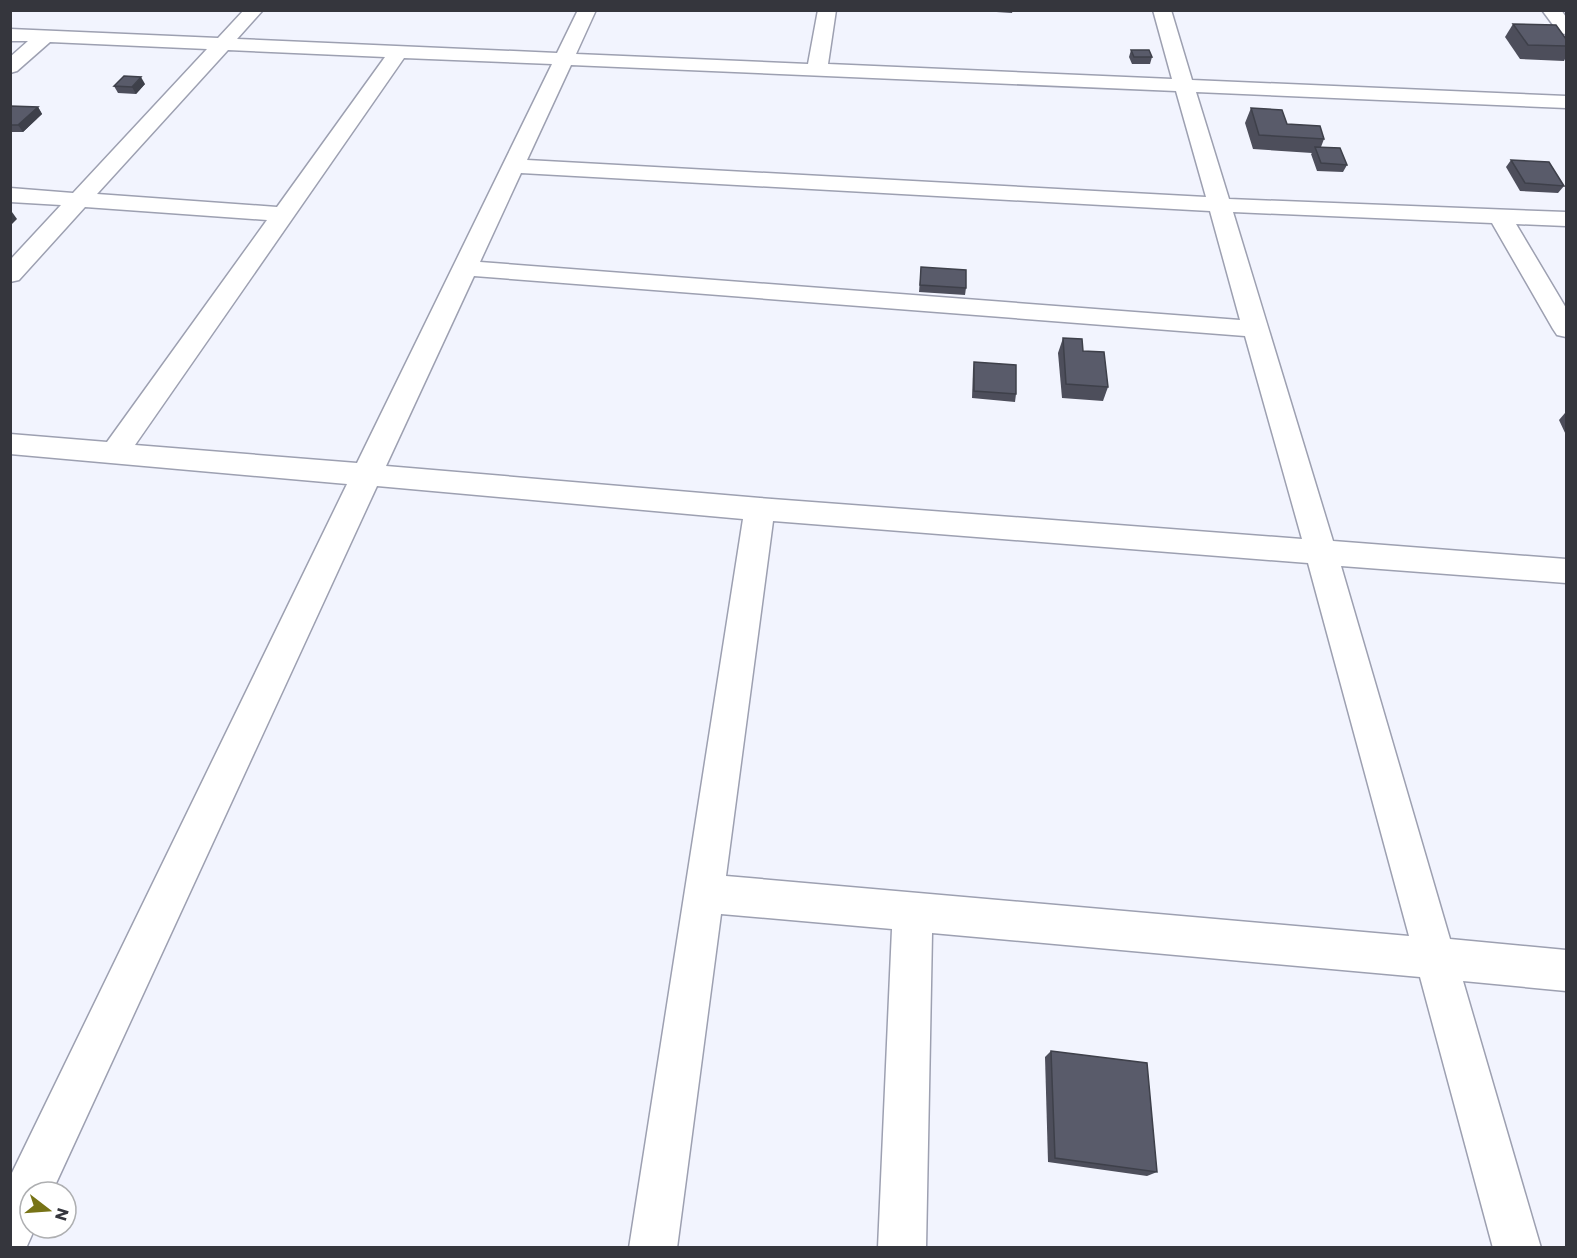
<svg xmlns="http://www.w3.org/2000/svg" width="1577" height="1258" font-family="Poppins,sans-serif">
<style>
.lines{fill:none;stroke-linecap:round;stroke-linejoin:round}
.minor-casing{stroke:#9da0b1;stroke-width:3}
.minor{fill:#fff;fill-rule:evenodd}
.wall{fill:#4d4e5b}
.shaded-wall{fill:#3e404a}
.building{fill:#595b6a;stroke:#3e404a;stroke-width:1.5}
</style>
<rect width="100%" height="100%" fill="#f2f4fe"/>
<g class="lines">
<g class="minor-casing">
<g id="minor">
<path d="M 244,10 L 263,10 L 237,39 L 557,53 L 578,10 L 596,10 L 576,54 L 808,64 L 818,10 L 836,10 L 828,64 L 1172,79 L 1153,10 L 1171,10 L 1192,80 L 1566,96 L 1566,108 L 1196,92 L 1229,199 L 1566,212 L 1566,226 L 1516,224 L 1566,308 L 1566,337 L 1557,335 L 1553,329 L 1492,223 L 1233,212 L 1333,541 L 1566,559 L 1566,583 L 1341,566 L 1450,939 L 1566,950 L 1566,991 L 1463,981 L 1541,1248 L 1493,1248 L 1420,977 L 932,933 L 926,1248 L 878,1248 L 892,929 L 721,914 L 677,1248 L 629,1248 L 743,519 L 377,486 L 52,1192 L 30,1192 L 30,1228 L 35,1228 L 27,1246 L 10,1248 L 10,1177 L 347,484 L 10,454 L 10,434 L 107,442 L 267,220 L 85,207 L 19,280 L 10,282 L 10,260 L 61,205 L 10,202 L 10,188 L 73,193 L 207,49 L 50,42 L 17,71 L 10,73 L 10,57 L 28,41 L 10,41 L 10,29 L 218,38 ZM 228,50 L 385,57 L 277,207 L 97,194 ZM 404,58 L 552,64 L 357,463 L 135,445 ZM 571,65 L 1176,91 L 1206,197 L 527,160 ZM 521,173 L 1210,211 L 1240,320 L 480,262 ZM 474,276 L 1245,336 L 1302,539 L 760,498 L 386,466 ZM 773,521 L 1308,563 L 1409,936 L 726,876 Z"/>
<path d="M 1542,10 L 1561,10 L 1566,17 L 1566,34 L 1559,33 Z"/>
</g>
</g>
<use href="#minor" class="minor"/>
</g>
<g class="wall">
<path d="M 965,10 L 1013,10 L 1012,13 Z"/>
<path d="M 1513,24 L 1566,39 L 1566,57 L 1564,61 L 1520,59 L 1505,37 Z"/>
<path d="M 1131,50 L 1152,57 L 1150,64 L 1132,64 L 1129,57 Z"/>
<path d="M 145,84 L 136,94 L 118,93 L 114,86 Z"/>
<path d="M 10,106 L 38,107 L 42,114 L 23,132 L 10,132 Z"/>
<path d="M 1251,108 L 1287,124 L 1324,139 L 1321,147 L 1347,165 L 1343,172 L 1317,171 L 1311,154 L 1312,153 L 1253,149 L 1245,123 Z"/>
<path d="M 1511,160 L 1564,186 L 1558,193 L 1520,191 L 1506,167 Z"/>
<path d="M 921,267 L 966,288 L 965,295 L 919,292 Z"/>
<path d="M 1063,338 L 1083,351 L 1108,387 L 1103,401 L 1062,398 L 1058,353 Z"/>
<path d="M 974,362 L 1016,394 L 1015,402 L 972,398 L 973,369 Z"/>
<path d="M 1565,413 L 1566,413 L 1566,435 L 1559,420 Z"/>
<path d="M 1051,1051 L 1157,1172 L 1147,1176 L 1048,1162 L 1045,1057 Z"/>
</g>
<g class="shaded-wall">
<path d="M 141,77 L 145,84 L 136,94 L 132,87 Z"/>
<path d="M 38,107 L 42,114 L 23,132 L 18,125 Z"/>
<path d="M 12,212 L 17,219 L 10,226 L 10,213 Z"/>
</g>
<g class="building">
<path d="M 1513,24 L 1556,25 L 1566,39 L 1566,46 L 1528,45 Z"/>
<path d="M 1131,50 L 1149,50 L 1152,57 L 1134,57 Z"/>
<path d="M 124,76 L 141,77 L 132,87 L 114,86 Z"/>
<path d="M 10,106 L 38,107 L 18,125 L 10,125 Z"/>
<path d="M 1251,108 L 1282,110 L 1287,124 L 1320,126 L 1324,139 L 1259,135 Z"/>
<path d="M 1315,147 L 1340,148 L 1347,165 L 1321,163 Z"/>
<path d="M 1511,160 L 1549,162 L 1564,186 L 1525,183 Z"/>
<path d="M 921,267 L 966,270 L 966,288 L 920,285 Z"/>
<path d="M 1063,338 L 1082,339 L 1083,351 L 1104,352 L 1108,387 L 1066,384 Z"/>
<path d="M 974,362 L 1016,365 L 1016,394 L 974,391 Z"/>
<path d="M 1051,1051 L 1147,1063 L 1157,1172 L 1055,1158 Z"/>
</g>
<rect width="1577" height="1258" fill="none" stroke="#35363d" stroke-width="24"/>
<g transform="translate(48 1210) rotate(107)"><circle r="28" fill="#ffffff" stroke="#aeafb1" stroke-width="1.5"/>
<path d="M0-4.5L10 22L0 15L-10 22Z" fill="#777316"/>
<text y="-9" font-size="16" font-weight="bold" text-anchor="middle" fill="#35363d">N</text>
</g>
</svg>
